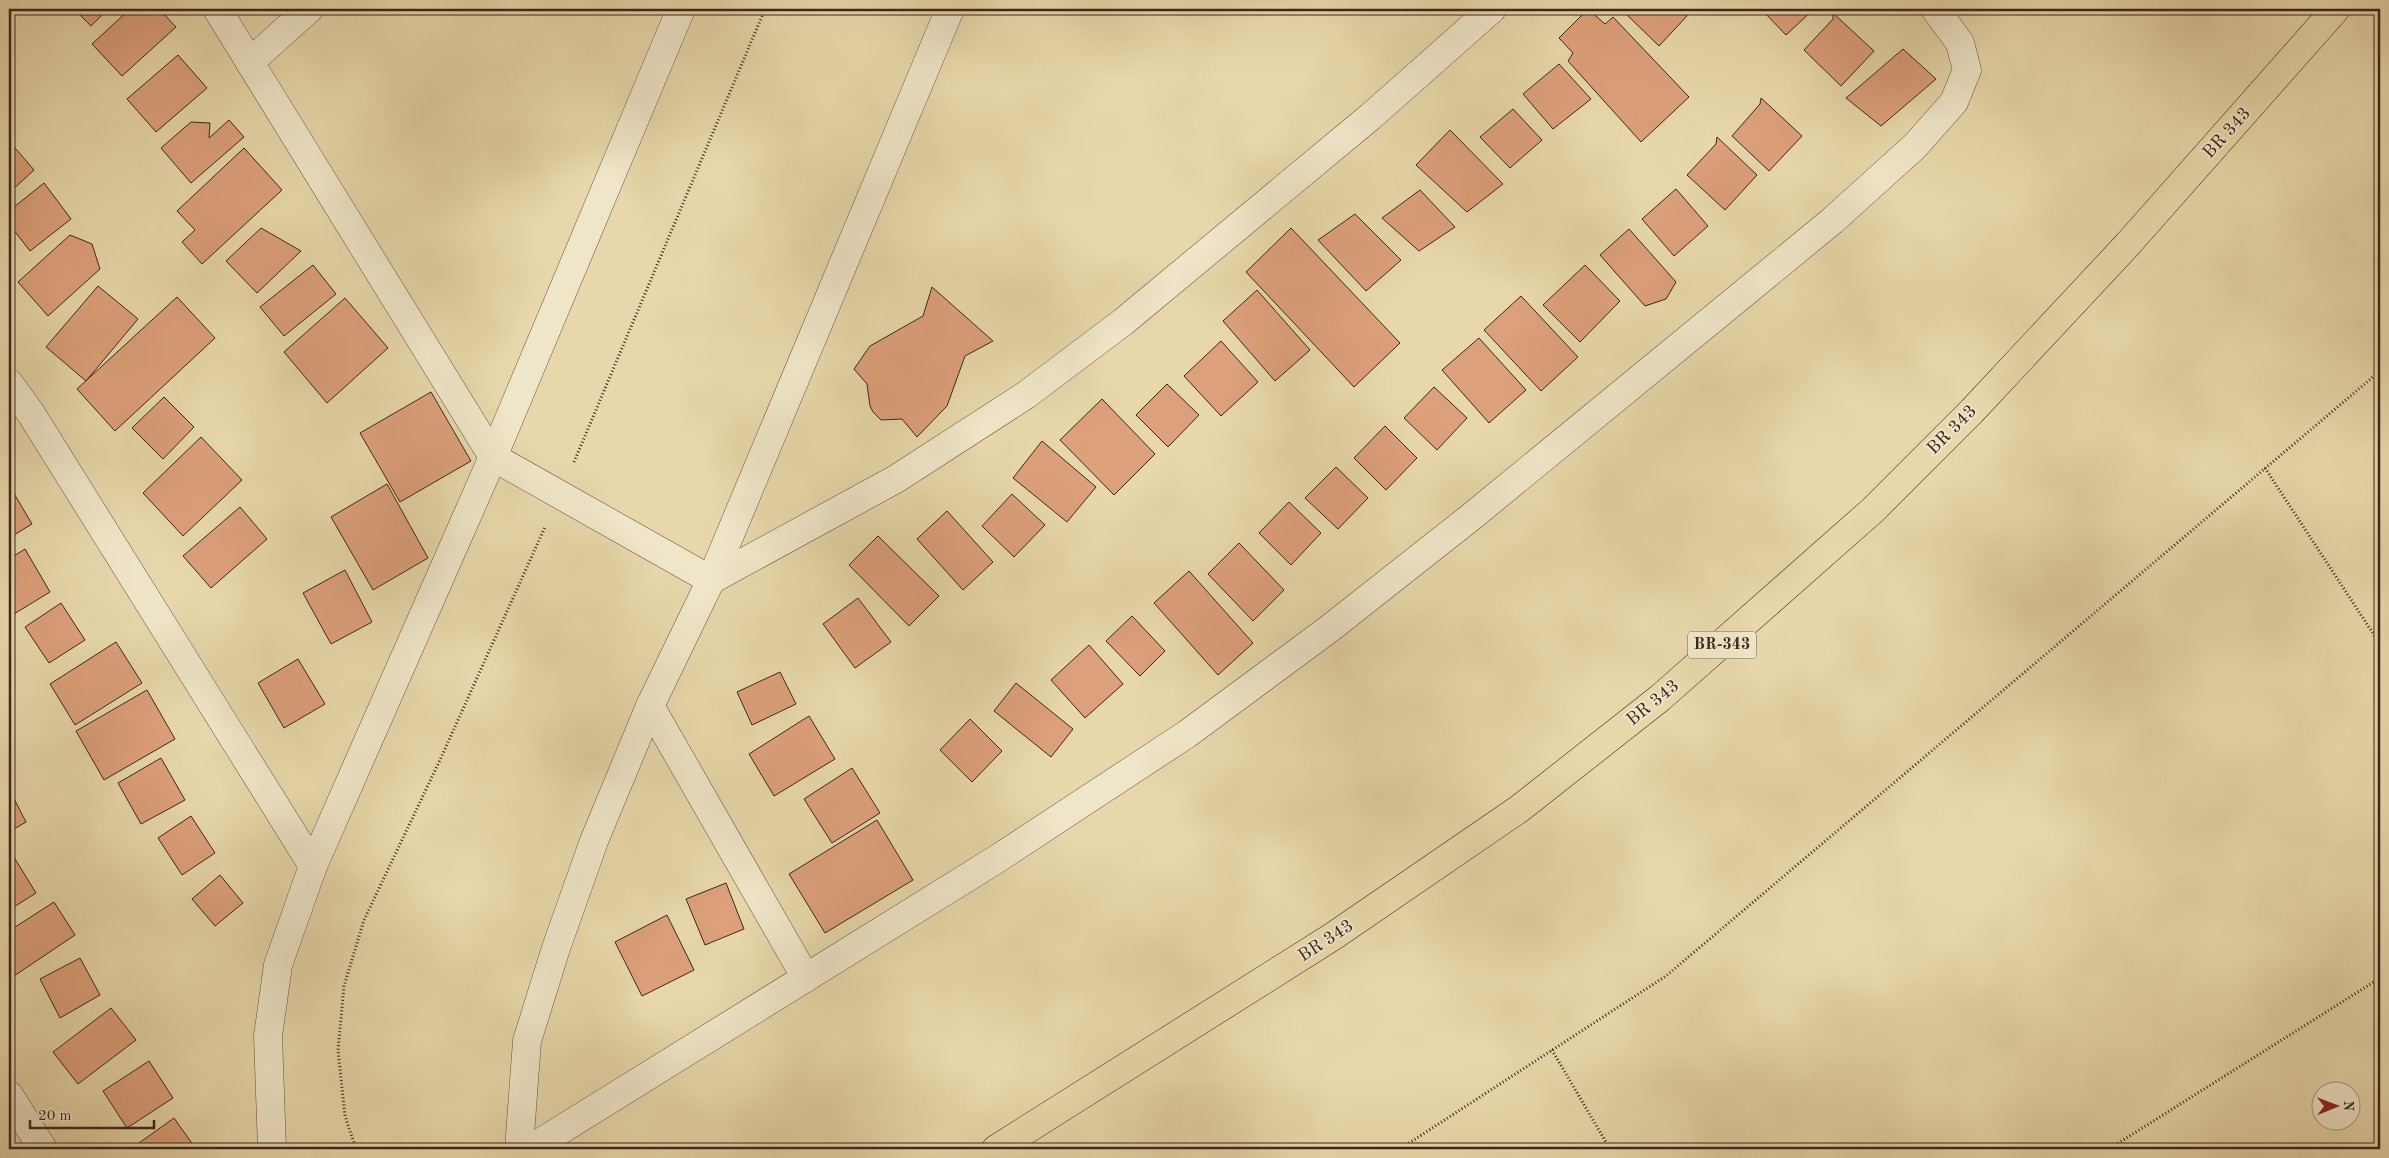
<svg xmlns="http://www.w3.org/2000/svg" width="2389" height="1158" font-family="'Old Standard TT',serif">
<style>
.building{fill:#dca07a;stroke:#3d261e}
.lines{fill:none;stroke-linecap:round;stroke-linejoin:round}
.street-casing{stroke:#685241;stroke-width:29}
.primary-casing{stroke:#3d261e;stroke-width:29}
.path{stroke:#3d261e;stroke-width:3;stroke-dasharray:1 2.5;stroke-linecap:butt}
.street{stroke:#efe5c8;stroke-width:28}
.primary{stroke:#e7d7aa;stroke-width:28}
.labels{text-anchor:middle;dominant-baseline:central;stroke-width:4;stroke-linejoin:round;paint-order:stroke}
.shield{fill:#efe5c8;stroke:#725f51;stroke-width:1}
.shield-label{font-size:16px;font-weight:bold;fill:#3d261e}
.street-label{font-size:18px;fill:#3d261e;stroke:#efe5c8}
</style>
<rect width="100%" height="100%" fill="#e7d7aa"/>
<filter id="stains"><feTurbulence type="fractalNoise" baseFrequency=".004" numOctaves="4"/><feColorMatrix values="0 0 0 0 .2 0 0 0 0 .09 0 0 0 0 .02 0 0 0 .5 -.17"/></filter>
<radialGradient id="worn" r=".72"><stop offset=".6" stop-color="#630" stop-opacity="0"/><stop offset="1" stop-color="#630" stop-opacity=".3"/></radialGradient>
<g class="building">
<path d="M 74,9 L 108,9 L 91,26 Z"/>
<path d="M 130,9 L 159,9 L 176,27 L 122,76 L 92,44 Z"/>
<path d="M 1588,9 L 1605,24 L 1613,17 L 1689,97 L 1641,142 L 1568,61 L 1573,53 L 1559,38 Z"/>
<path d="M 1626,9 L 1679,9 L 1687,16 L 1659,46 L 1623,11 Z"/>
<path d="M 1761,9 L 1814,9 L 1786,35 Z"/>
<path d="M 1833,13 L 1874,51 L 1841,86 L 1804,50 L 1833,19 Z"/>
<path d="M 1903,49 L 1936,79 L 1881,126 L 1846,98 Z"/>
<path d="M 178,55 L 207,88 L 156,132 L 127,99 Z"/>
<path d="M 1559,64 L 1591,99 L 1553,129 L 1523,94 Z"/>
<path d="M 1761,98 L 1802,136 L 1769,171 L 1732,136 L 1760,104 Z"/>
<path d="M 1513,109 L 1542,140 L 1510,168 L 1480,137 Z"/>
<path d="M 229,120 L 244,137 L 191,183 L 161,148 L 191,122 L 210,123 L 209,138 Z"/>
<path d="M 1450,130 L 1503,184 L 1467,212 L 1416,165 Z"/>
<path d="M 1717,137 L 1757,175 L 1725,210 L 1687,175 L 1716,144 Z"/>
<path d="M 9,141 L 34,170 L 9,193 Z"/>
<path d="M 244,148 L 282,190 L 202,264 L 182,242 L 195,230 L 177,211 Z"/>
<path d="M 44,183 L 71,219 L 30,251 L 9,224 L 9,211 Z"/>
<path d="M 1676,189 L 1708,226 L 1674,256 L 1642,219 Z"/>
<path d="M 1420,190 L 1455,227 L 1419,251 L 1382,218 Z"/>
<path d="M 1355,214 L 1401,260 L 1366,291 L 1318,240 Z"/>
<path d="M 261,228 L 301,251 L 257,293 L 226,261 Z"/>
<path d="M 1291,228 L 1400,343 L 1354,387 L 1246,272 Z"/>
<path d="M 1629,229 L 1676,282 L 1666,299 L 1645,306 L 1600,255 Z"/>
<path d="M 70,235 L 92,244 L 100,269 L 48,316 L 18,282 Z"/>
<path d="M 313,265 L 336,294 L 284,336 L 260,307 Z"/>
<path d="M 1585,265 L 1620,301 L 1580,342 L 1543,305 Z"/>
<path d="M 98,286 L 138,319 L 86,381 L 46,347 Z"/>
<path d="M 932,287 L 993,341 L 965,356 L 947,406 L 917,437 L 902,419 L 881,420 L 873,412 L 870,406 L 867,384 L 854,369 L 870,346 L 923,316 Z"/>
<path d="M 1257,290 L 1310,350 L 1275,381 L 1223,321 Z"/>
<path d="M 1521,296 L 1578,357 L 1541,391 L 1484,330 Z"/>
<path d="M 177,297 L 215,338 L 115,431 L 77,389 Z"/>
<path d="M 345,298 L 388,348 L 327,403 L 284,352 Z"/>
<path d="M 1479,338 L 1526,390 L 1489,423 L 1442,370 Z"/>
<path d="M 1221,341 L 1258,382 L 1221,416 L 1184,376 Z"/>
<path d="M 1167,384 L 1199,415 L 1168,447 L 1136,415 Z"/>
<path d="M 1434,387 L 1467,418 L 1437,450 L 1404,418 Z"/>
<path d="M 431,392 L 471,461 L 400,502 L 360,433 Z"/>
<path d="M 164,397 L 194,427 L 163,459 L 132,428 Z"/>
<path d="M 1102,399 L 1155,454 L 1114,495 L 1060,440 Z"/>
<path d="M 1385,426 L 1417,458 L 1386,490 L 1354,458 Z"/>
<path d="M 201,437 L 242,480 L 183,536 L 143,493 Z"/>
<path d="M 1042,441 L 1096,487 L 1067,522 L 1013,478 Z"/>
<path d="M 1336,467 L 1368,498 L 1338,529 L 1305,498 Z"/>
<path d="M 387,484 L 428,558 L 373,590 L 331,517 Z"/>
<path d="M 9,485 L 32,524 L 9,538 Z"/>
<path d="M 1012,494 L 1045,525 L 1014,557 L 982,526 Z"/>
<path d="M 1289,502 L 1321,533 L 1291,565 L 1259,533 Z"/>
<path d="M 240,507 L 267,539 L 211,588 L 183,556 Z"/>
<path d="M 947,511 L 993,562 L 963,590 L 917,539 Z"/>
<path d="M 878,536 L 939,596 L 909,626 L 849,565 Z"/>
<path d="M 1239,543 L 1284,590 L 1253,621 L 1208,574 Z"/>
<path d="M 25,549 L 50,592 L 9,617 L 9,559 Z"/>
<path d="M 345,570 L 372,622 L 331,644 L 303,593 Z"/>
<path d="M 1189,571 L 1253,643 L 1218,675 L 1154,603 Z"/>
<path d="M 858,598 L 891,642 L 855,668 L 823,624 Z"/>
<path d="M 61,603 L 85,640 L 49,663 L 25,627 Z"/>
<path d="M 1132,616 L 1165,651 L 1140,676 L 1106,641 Z"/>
<path d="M 116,642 L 142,683 L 75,725 L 50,684 Z"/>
<path d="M 1089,645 L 1123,684 L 1085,718 L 1051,680 Z"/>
<path d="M 298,659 L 325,704 L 284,728 L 258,683 Z"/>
<path d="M 780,672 L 796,704 L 752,725 L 737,692 Z"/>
<path d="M 1016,683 L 1073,729 L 1051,757 L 994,711 Z"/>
<path d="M 147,690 L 175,739 L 104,780 L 76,731 Z"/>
<path d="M 809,716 L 835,759 L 774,796 L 749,754 Z"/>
<path d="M 970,719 L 1002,751 L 972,782 L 940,750 Z"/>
<path d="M 161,758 L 185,800 L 141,824 L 118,783 Z"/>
<path d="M 852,768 L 880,813 L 832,843 L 804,799 Z"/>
<path d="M 9,789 L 26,822 L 9,832 Z"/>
<path d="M 191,816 L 215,853 L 182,875 L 158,838 Z"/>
<path d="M 877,820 L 913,880 L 825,933 L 789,874 Z"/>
<path d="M 12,854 L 36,893 L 9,910 L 9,856 Z"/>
<path d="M 220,875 L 243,903 L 215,926 L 192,899 Z"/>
<path d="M 726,883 L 744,929 L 705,945 L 686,899 Z"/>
<path d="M 54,902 L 75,935 L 11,978 L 9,975 L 9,931 Z"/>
<path d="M 667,915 L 694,970 L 642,996 L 615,942 Z"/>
<path d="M 80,958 L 100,995 L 60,1018 L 40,979 Z"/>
<path d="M 111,1008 L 136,1040 L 78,1084 L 53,1052 Z"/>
<path d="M 149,1061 L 173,1098 L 127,1128 L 103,1091 Z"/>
<path d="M 174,1118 L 196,1149 L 144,1149 L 139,1143 Z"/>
</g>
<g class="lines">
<g class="street-casing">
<g id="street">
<path d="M 217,9 L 493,457 L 711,580 L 896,479 L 1026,395 L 1123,322 L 1370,117 L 1492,9"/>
<path d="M 250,62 L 309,9"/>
<path d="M 9,383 L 30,412 L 313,866"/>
<path d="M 650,706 L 806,978"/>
<path d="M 9,1095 L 43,1149"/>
<path d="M 272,1149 L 268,1036 L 278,965 L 313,866 L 493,457 L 681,9"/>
<path d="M 519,1149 L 527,1041 L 556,948 L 594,841 L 650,706 L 711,580 L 950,9"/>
<path d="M 530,1149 L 997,859 L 1187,734 L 1329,629 L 1471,517 L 1832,221 L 1915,146 L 1954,102 L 1967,70 L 1960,43 L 1935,9"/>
</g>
</g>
<g class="primary-casing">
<path id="primary" d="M 996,1149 L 1332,937 L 1519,809 L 1660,698 L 1873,510 L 1972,411 L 2128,244 L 2336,9"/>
</g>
<g class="path">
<path d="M 574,462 L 765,9"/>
<path d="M 2265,468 L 2380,644"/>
<path d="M 1552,1050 L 1610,1149"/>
<path d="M 356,1149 L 345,1116 L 338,1050 L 344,986 L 364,920 L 440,760 L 545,527"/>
<path d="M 1400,1149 L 1666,976 L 2380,371"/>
<path d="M 2109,1149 L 2380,978"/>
</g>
<use href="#street" class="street"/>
<use href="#primary" class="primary"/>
</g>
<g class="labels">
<rect class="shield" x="1688" y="631.5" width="68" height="27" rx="4"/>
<g class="shield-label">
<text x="1722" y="645">BR-343</text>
</g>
<g class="street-label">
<text transform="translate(2227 133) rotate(-48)">BR 343</text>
<text transform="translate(1952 430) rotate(-45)">BR 343</text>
<text transform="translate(1653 703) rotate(-39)">BR 343</text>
<text transform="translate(1326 941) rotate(-33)">BR 343</text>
</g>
</g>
<rect width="2389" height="1158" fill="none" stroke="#e7d7aa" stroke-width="30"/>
<rect x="10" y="10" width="2369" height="1138" fill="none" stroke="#3d261e" stroke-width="2.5"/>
<rect x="15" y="15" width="2359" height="1128" fill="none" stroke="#3d261e"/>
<g transform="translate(2336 1106) rotate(89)"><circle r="24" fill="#efe5c8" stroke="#a89984"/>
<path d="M0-4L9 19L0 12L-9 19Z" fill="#8f2418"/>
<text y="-8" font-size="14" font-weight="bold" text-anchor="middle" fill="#3d261e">N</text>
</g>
<path d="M30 1120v8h124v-8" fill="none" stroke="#3d261e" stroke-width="2.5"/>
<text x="38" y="1120" font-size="15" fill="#3d261e" stroke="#efe5c8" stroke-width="4" paint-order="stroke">20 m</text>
<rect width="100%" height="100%" filter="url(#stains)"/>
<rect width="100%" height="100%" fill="url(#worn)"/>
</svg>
